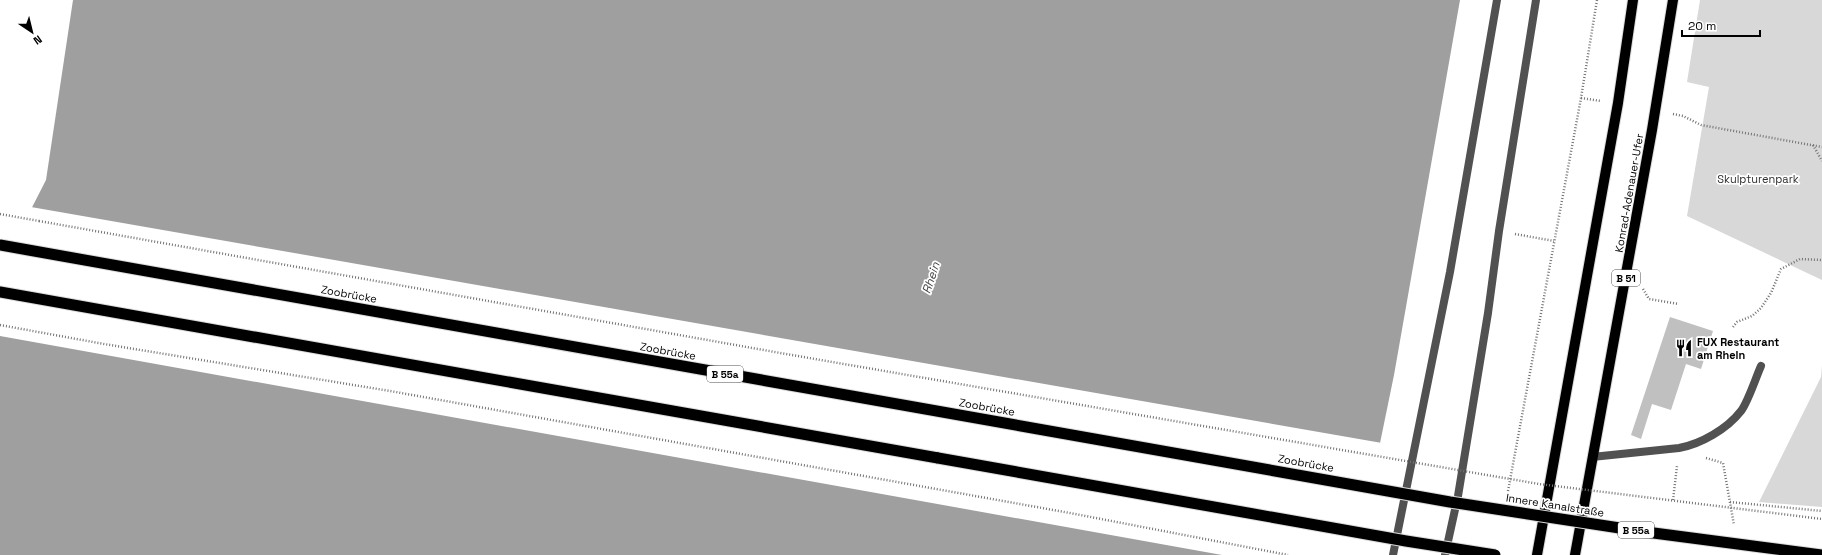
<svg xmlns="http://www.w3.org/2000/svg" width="1822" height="555" font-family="'Space Grotesk',sans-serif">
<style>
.green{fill:#d8d8d8}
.water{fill:#9f9f9f}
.pier{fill:#fff}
.building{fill:#c0c0c0}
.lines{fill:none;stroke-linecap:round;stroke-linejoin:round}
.primary-casing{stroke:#dbdbdb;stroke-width:12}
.trunk-casing{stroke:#dbdbdb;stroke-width:13}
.path{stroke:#737373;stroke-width:2.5;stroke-dasharray:1 2;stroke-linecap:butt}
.service{stroke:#515151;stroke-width:8}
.pedestrian{stroke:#515151;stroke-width:8}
.primary{stroke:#000;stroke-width:10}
.trunk{stroke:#000;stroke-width:11}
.trunk-bridge-casing{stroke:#dbdbdb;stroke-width:13;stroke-linecap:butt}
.path-bridge{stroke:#737373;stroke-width:2.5;stroke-dasharray:1 2;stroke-linecap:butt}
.trunk-bridge{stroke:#000;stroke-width:11}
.labels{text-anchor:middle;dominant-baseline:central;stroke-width:3.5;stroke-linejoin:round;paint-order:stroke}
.shield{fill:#fff;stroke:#4c4c4c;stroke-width:1}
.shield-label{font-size:10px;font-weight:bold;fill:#000}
.park-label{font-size:11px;fill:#2f2f2f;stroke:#fff}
.street-label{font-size:11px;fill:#000;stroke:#fff}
.poi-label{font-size:11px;font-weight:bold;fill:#000;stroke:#fff;text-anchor:start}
.water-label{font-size:12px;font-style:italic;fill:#404040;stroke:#fff}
</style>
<rect width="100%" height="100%" fill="#fff"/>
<g class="green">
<path d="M 1700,0 L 1822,0 L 1822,280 L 1687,216 L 1709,87 L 1687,82 Z"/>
<path d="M 1822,365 L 1822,507 L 1759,502 L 1821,377 Z"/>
</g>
<path class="water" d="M 73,0 L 1460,0 L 1394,375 L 1357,555 L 0,555 L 0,270 L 46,180 Z"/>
<path class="pier" d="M 31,207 L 1382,443 L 1359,555 L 1222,555 L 0,336 L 0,265 Z"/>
<path class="building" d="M 1670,317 L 1713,331 L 1701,369 L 1686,364 L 1671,410 L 1652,404 L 1641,439 L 1631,435 Z"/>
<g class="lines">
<g class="primary-casing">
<g id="primary">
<path d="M 1537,555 L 1618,103 L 1633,0"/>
<path d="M 1575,555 L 1652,130 L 1673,0"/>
</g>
</g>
<g class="trunk-casing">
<path id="trunk" d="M 0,292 L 938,458"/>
</g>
<g class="path">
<path d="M 1581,98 L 1601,101"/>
<path d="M 1673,114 L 1683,116 L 1701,125 L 1822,147"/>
<path d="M 1813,145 L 1822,161"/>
<path d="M 0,214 L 39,221"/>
<path d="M 1515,234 L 1554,241"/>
<path d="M 1643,289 L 1649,299 L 1679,304"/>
<path d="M 0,325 L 104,344 L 390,391 L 1070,513 L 1288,555"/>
<path d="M 1733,327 L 1737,322 L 1752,316 L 1761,308 L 1771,293 L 1781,269 L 1800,259 L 1822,260"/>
<path d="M 1706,458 L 1723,463 L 1734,525"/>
<path d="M 1508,491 L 1581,98 L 1597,0"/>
<path d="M 1673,500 L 1677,466"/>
<path d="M 1730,502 L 1822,511"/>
</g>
<g class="service">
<path d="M 1592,457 L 1679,448 C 1701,444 1727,429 1741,411 C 1748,402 1756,377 1761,366"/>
<path d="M 1445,555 L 1458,496 L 1488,313 L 1499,231 L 1536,0"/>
</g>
<path class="pedestrian" d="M 1393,555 L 1450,272 L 1497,0"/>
<use href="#primary" class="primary"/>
<use href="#trunk" class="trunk"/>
<g class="trunk-bridge-casing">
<g id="trunk-bridge">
<path d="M 0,245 L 1450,502 L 1646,532 L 1822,555"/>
<path d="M 938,458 L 1406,541 L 1495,555"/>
</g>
</g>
<path class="path-bridge" d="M 39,221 L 786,354 L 1539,484 L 1822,519"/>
<use href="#trunk-bridge" class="trunk-bridge"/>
</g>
<defs>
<g id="restaurant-bare" transform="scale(1.38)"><path d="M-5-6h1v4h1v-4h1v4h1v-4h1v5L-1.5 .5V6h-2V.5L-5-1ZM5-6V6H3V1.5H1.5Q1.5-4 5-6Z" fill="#000" stroke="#fff" stroke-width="2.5" paint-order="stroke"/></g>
</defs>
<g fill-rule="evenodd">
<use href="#restaurant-bare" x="1684" y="348"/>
</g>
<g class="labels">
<g class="shield">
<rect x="1612" y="270" width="28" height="16" rx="3"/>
<rect x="707" y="366" width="36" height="16" rx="3"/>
<rect x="1618" y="522" width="36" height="16" rx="3"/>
</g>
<g class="shield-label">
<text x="1626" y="278">B 51</text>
<text x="725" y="374">B 55a</text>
<text x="1636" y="530">B 55a</text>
</g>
<g class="park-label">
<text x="1758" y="179">Skulpturenpark</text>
</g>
<g class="street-label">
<text transform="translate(1629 193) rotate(-80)">Konrad-Adenauer-Ufer</text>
<text transform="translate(349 294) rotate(10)">Zoobrücke</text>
<text transform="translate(668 351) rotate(10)">Zoobrücke</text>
<text transform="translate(987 407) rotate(10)">Zoobrücke</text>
<text transform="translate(1306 463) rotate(10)">Zoobrücke</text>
<text transform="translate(1555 505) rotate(9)">Innere Kanalstraße</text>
</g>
<g class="poi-label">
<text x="1697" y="342">FUX Restaurant<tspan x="1697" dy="13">am Rhein</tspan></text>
</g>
<g class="water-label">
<text transform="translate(931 278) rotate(-72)">Rhein</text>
</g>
</g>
<g transform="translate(32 32) rotate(145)" stroke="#ffffff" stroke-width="3" paint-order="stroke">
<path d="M0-3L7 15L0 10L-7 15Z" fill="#000000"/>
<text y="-6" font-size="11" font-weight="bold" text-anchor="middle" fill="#000000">N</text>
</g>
<path d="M1682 30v6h78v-6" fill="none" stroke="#000000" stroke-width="2"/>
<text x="1688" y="30" font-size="12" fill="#000000" stroke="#ffffff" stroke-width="3" paint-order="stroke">20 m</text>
</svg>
